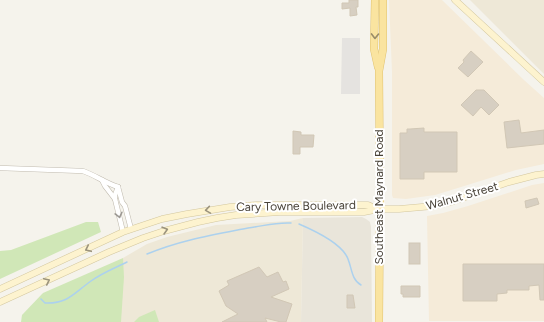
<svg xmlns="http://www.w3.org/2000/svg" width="544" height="322" font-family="Figtree,sans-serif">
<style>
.residential{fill:#e9e5da}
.commercial{fill:#f5ebd9}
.education{fill:#eee8d7}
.green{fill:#d0e7b7}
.parking{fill:#e5e3e0}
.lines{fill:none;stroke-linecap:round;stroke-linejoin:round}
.stream{stroke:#acd1ee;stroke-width:1.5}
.building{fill:#d7cfc2;stroke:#d1c7b5}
.minor-casing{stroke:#c1bbaf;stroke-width:5.5}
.secondary-casing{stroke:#d3c79e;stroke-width:7}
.primary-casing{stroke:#e0c26f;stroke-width:8}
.minor{stroke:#fff;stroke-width:4.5}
.secondary{stroke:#fdf3cf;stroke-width:6}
.primary{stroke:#fae4a0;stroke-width:7}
.oneway{stroke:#998c68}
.oneway2{stroke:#9b937d}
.oneway3{stroke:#9b9893}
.labels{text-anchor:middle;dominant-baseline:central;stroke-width:4;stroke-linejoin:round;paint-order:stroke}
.street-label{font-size:12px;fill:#4a443a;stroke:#fff}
</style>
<rect width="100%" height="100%" fill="#f5f3ec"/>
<path class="residential" d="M 362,217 L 366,219 L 370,222 L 371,227 L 372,322 L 301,322 L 303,218 Z"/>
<g class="commercial">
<path d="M 389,0 L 442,0 L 524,80 L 544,98 L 544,164 L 516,170 L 461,187 L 435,195 L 406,199 L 393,198 L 392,195 L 392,72 Z"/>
<path d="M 544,183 L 544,321 L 429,321 L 427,216 L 443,213 L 468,206 L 532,185 Z"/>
</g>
<g class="education">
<path d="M 470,0 L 544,0 L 544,74 Z"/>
<path d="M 303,218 L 301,322 L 119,322 L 123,258 L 147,244 L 167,237 L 216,225 L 290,221 Z"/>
</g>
<g class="green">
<path d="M 86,222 L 98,222 L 101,232 L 0,279 L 0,251 L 11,250 Z"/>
<path d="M 123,258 L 124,277 L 121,322 L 21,322 L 22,315 L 43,293 Z"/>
<path d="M 155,310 L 159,322 L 134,322 L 139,317 Z"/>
</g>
<path class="parking" d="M 342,38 L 360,38 L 360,94 L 341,94 Z"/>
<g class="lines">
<g class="stream">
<path d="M 299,224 C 313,230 338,242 346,255 C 352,264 350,279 361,285"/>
<path d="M 147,254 C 181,240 212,235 248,228 C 264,226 275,222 291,223"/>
<path d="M 41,299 L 45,303 C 68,304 74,293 91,281 C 102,273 115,268 127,262"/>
</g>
</g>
<g class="building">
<path d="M 349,0 L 358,0 L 358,7 L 356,7 L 357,15 L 350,16 L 350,8 L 342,9 L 342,3 L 349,3 Z"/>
<path d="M 471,51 L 483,62 L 468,77 L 458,68 L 464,62 L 463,60 Z"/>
<path d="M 476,90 L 484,90 L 499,105 L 489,115 L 481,107 L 473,116 L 461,105 Z"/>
<path d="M 519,120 L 521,133 L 544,130 L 544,144 L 507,148 L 504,122 Z"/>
<path d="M 424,128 L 424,132 L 457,132 L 457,172 L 424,172 L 424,179 L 400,179 L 400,133 L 407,133 L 407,129 L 410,129 Z"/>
<path d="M 293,131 L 301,132 L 301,135 L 314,135 L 313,147 L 300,147 L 300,154 L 293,154 Z"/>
<path d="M 537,198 L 539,204 L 526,208 L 525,201 Z"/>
<rect x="409" y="243" width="11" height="21"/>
<path d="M 463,264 L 544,264 L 544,300 L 540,300 L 539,285 L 529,286 L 529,290 L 507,290 L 507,293 L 497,294 L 497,301 L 463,301 Z"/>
<path d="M 259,267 L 267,277 L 278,272 L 283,282 L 286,281 L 289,289 L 271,297 L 292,304 L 286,322 L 281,322 L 265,318 L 267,322 L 222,322 L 238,314 L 226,306 L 219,291 L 229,285 L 227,281 Z"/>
<path d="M 401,286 L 420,286 L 420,297 L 403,297 L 403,294 L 401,294 Z"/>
<path d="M 347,295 L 353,295 L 355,308 L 347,308 Z"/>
</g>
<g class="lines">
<g class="minor-casing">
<g id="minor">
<path d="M 0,168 L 83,171 C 95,175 105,183 118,187"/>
<path d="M 102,180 L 105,186 L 115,199"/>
<path d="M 118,187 L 115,195 L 115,199 L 123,232"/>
<path d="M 118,187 L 122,202 L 125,206 L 131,229"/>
</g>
</g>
<g class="secondary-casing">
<g id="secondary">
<path d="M 455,0 L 544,82"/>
<path d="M 0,289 L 123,232 L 162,219 L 187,214 L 230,207 L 256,205 L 368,205 L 377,209"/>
<path d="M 0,302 L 109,252 L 143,238 L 164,231 L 198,222 L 217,218 L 236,215 L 280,212 L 364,212 L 379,209 L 399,209 L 433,206 L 451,202 L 509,182 L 536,175 L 544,174"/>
</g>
</g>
<g class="primary-casing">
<g id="primary">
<path d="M 375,0 L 374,49 L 378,67"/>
<path d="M 379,322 L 380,195 L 379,71 L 383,49 L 383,0"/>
</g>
</g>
<use href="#minor" class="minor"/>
<use href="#secondary" class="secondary"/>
<use href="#primary" class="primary"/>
</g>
<defs><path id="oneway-chevron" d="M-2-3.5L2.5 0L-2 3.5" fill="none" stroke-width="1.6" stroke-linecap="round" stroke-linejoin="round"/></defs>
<use class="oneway" href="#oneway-chevron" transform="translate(375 36) rotate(91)"/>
<g class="oneway2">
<use href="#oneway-chevron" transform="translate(208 210) rotate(171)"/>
<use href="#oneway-chevron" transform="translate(165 230) rotate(-16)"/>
<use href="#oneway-chevron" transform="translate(88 249) rotate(155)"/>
<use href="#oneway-chevron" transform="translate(47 281) rotate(-25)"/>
</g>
<use class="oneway3" href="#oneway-chevron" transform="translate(119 215) rotate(76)"/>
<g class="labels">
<g class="street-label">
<text transform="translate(462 196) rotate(-16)">Walnut Street</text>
<text transform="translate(379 197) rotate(-90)">Southeast Maynard Road</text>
<text transform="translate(296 206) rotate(-1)">Cary Towne Boulevard</text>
</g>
</g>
</svg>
